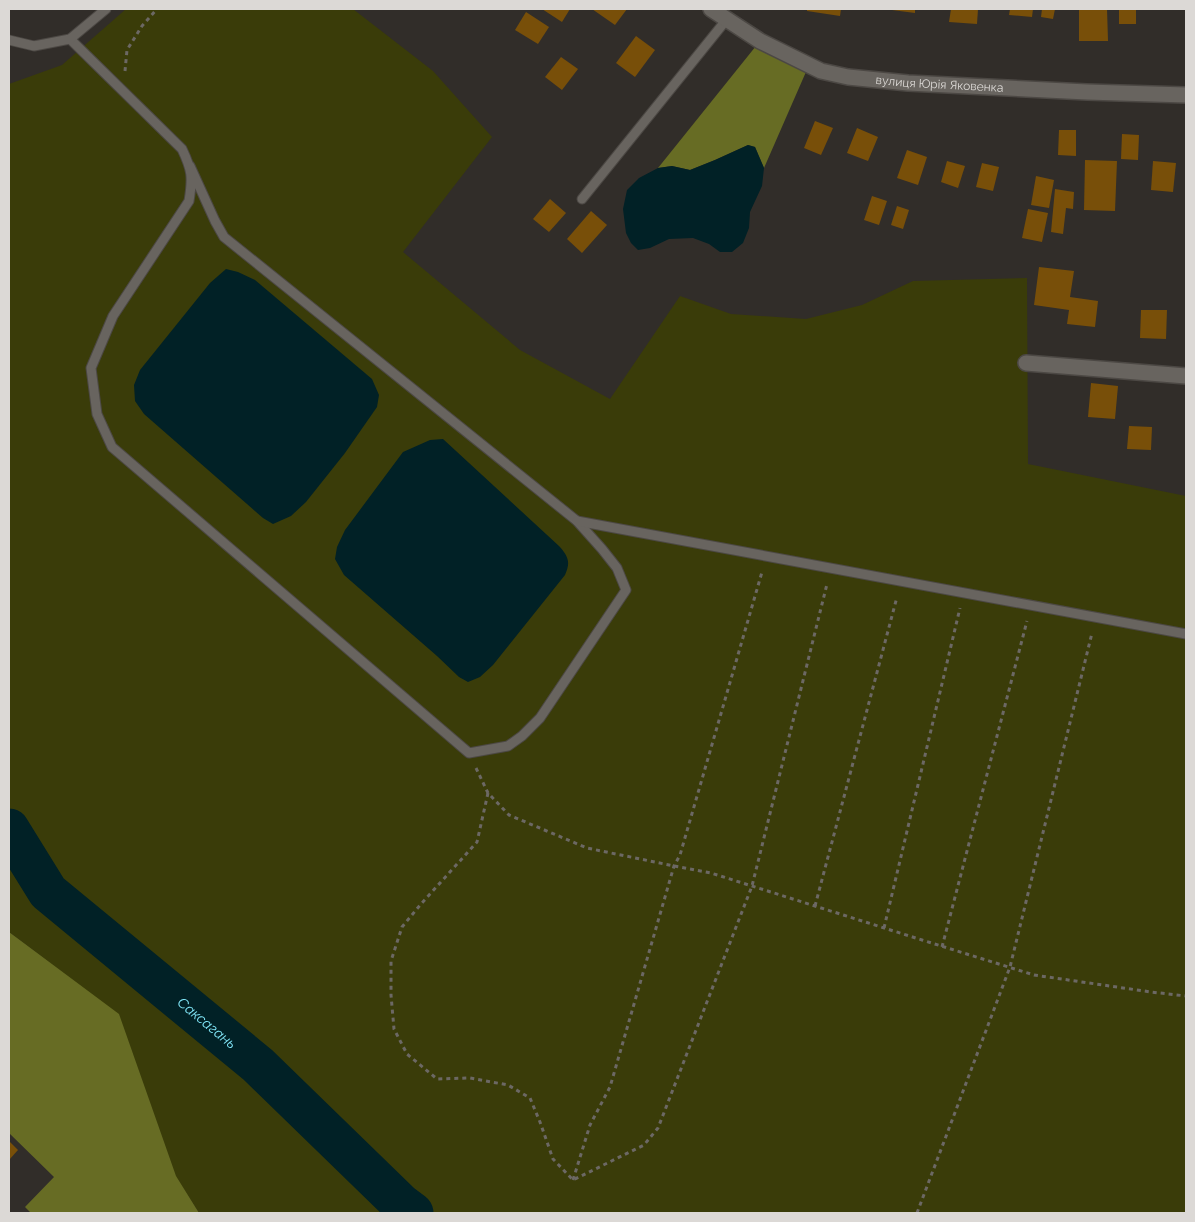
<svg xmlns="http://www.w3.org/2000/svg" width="1195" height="1222" font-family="Raleway,sans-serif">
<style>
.green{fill:#3a3c09}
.forest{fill:#676c24}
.water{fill:#012126}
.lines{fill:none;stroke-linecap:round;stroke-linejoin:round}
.river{stroke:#012126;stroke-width:41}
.building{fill:#784f09}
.lane-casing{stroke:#4c4844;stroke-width:11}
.street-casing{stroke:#4c4844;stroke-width:18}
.path{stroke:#6c6864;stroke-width:3;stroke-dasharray:4 4;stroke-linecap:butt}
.lane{stroke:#68645f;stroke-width:9}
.street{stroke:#68645f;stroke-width:15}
.labels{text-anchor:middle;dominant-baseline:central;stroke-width:4.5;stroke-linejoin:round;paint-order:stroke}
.street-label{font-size:12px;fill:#dcd9d6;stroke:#171614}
.water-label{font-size:14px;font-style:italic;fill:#83eafc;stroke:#171614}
</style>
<rect width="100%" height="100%" fill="#312d29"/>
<path class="green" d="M 126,9 L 353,9 L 433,71 L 492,137 L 403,252 L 520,350 L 610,399 L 680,296 L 731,314 L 806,319 L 862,305 L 913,281 L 1027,278 L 1028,464 L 1186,496 L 1186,1213 L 199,1213 L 176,1177 L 119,1015 L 9,932 L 9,84 L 62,65 Z"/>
<g class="forest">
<path d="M 760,41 L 809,65 L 764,168 L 755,147 L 748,145 L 715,160 L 690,170 L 672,166 L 658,168 Z"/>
<path d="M 9,932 L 119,1014 L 176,1176 L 199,1213 L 31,1213 L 25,1207 L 54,1177 L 9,1133 Z"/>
</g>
<g class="water">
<path d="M 748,145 L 755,147 L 764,168 L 762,186 L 750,212 L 749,228 L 743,243 L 732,252 L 720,252 L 709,244 L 693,238 L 669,239 L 650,248 L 638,250 L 631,243 L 626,233 L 623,209 L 627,190 L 639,178 L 658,168 L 672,166 L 690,170 L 715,160 Z"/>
<path d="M 226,269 L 238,272 L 255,280 L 372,379 L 379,395 L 377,407 L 345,453 L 306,502 L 291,516 L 273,524 L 263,518 L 144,414 L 135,401 L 134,385 L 140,370 L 210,283 Z"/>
<path d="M 443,439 L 559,546 C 568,556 571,562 565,575 L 493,665 L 480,677 L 468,682 L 459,677 L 437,656 L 344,575 L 335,559 L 337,547 L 345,530 L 403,452 L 430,440 Z"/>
</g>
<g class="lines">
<path class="river" id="s1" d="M 9,829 L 48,892 L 258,1065 L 401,1204 L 413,1213"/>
</g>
<g class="building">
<path d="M 542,9 L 570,9 L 562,22 Z"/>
<path d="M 592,9 L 627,9 L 615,25 Z"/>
<path d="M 807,9 L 841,9 L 840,16 L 807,11 Z"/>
<path d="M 893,9 L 915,9 L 915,13 L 892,10 Z"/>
<path d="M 951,9 L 978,9 L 977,24 L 949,22 Z"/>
<path d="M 1010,9 L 1033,9 L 1032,17 L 1009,15 Z"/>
<path d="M 1042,9 L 1055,9 L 1053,19 L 1041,17 Z"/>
<path d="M 1079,9 L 1107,9 L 1108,41 L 1079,41 Z"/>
<rect x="1119" y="9" width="17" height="15"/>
<path d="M 526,12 L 549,27 L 538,44 L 515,30 Z"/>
<path d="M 636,36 L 655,50 L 635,77 L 616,63 Z"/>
<path d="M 561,57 L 578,69 L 562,90 L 545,77 Z"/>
<path d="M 815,121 L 833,128 L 821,155 L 804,148 Z"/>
<path d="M 857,128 L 878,137 L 868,161 L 847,153 Z"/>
<path d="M 1059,130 L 1076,130 L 1076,156 L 1058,155 Z"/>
<path d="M 1122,134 L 1139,135 L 1138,160 L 1121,159 Z"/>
<path d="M 907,150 L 927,157 L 918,185 L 897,178 Z"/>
<path d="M 1085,160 L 1117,161 L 1115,211 L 1084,210 Z"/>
<path d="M 947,161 L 965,166 L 958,188 L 941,182 Z"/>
<path d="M 1153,161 L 1176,163 L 1173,192 L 1151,190 Z"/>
<path d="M 982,163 L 999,167 L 993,191 L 976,187 Z"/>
<path d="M 1036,176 L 1054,180 L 1049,208 L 1031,205 Z"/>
<path d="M 1055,189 L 1074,192 L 1073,209 L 1066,208 L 1063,234 L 1051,232 Z"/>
<path d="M 872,196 L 887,201 L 879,225 L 864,220 Z"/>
<path d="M 550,199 L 566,213 L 549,232 L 533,219 Z"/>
<path d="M 897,206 L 909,210 L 903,229 L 891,225 Z"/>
<path d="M 1028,209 L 1048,213 L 1042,242 L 1022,238 Z"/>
<path d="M 591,211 L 607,225 L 582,253 L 567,239 Z"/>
<path d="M 1039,267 L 1074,271 L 1070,297 L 1098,301 L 1095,327 L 1067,324 L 1069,310 L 1034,305 Z"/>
<path d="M 1141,310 L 1167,310 L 1166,339 L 1140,338 Z"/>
<path d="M 1091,383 L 1118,386 L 1115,419 L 1088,417 Z"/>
<path d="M 1129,426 L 1152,427 L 1151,450 L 1127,449 Z"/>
<path d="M 9,1141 L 18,1150 L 9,1160 Z"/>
</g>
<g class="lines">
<g class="lane-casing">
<g id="lane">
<path d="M 70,39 L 182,149 C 192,170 193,177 189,201 L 113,316 L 91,368 L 97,414 L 112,447 L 469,753 L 508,746 L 522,736 L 540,718 L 626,590 L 617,568 L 602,549 L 577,521 L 224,237 L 215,221 L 190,166"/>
<path d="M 9,40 L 34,46 L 70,39 L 106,9"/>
<path d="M 582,199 L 727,19"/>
<path d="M 577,521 L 1186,634"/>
</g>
</g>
<g class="street-casing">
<g id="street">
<path id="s2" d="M 711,9 L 760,41 L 821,71 L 848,77 L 908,83 L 1087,92 L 1186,95"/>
<path d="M 1026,363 L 1186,376"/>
</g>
</g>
<g class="path">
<path d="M 125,71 L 127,50 L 142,26 L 157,9"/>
<path d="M 476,768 L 488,793 L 509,815 L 587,848 L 674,866 L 711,873 L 922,940 L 1034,975 L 1151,992 L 1186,996"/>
<path d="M 488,793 L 477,842 L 421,904 L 402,927 L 391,961 L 391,995 L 394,1029 L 407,1054 L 437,1079 L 470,1078 L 508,1085 L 530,1098 L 540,1122 L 553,1159 L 573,1180 L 644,1145 L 658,1128 L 752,886 L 827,584"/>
<path d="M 815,906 L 897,597"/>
<path d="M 884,928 L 960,608"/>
<path d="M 942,947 L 1027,621"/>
<path d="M 573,1180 L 590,1125 L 610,1087 L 674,866 L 680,855 L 762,572"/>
<path d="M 917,1213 L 1010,967 L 1092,633"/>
</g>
<use href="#lane" class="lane"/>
<use href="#street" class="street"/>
</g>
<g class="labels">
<g class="street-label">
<text stroke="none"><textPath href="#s2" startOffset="246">вулиця Юрія Яковенка</textPath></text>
</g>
<g class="water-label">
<text stroke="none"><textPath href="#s1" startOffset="280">Саксагань</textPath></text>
</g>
</g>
<rect width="1195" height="1222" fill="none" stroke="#dcd9d6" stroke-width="20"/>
</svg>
